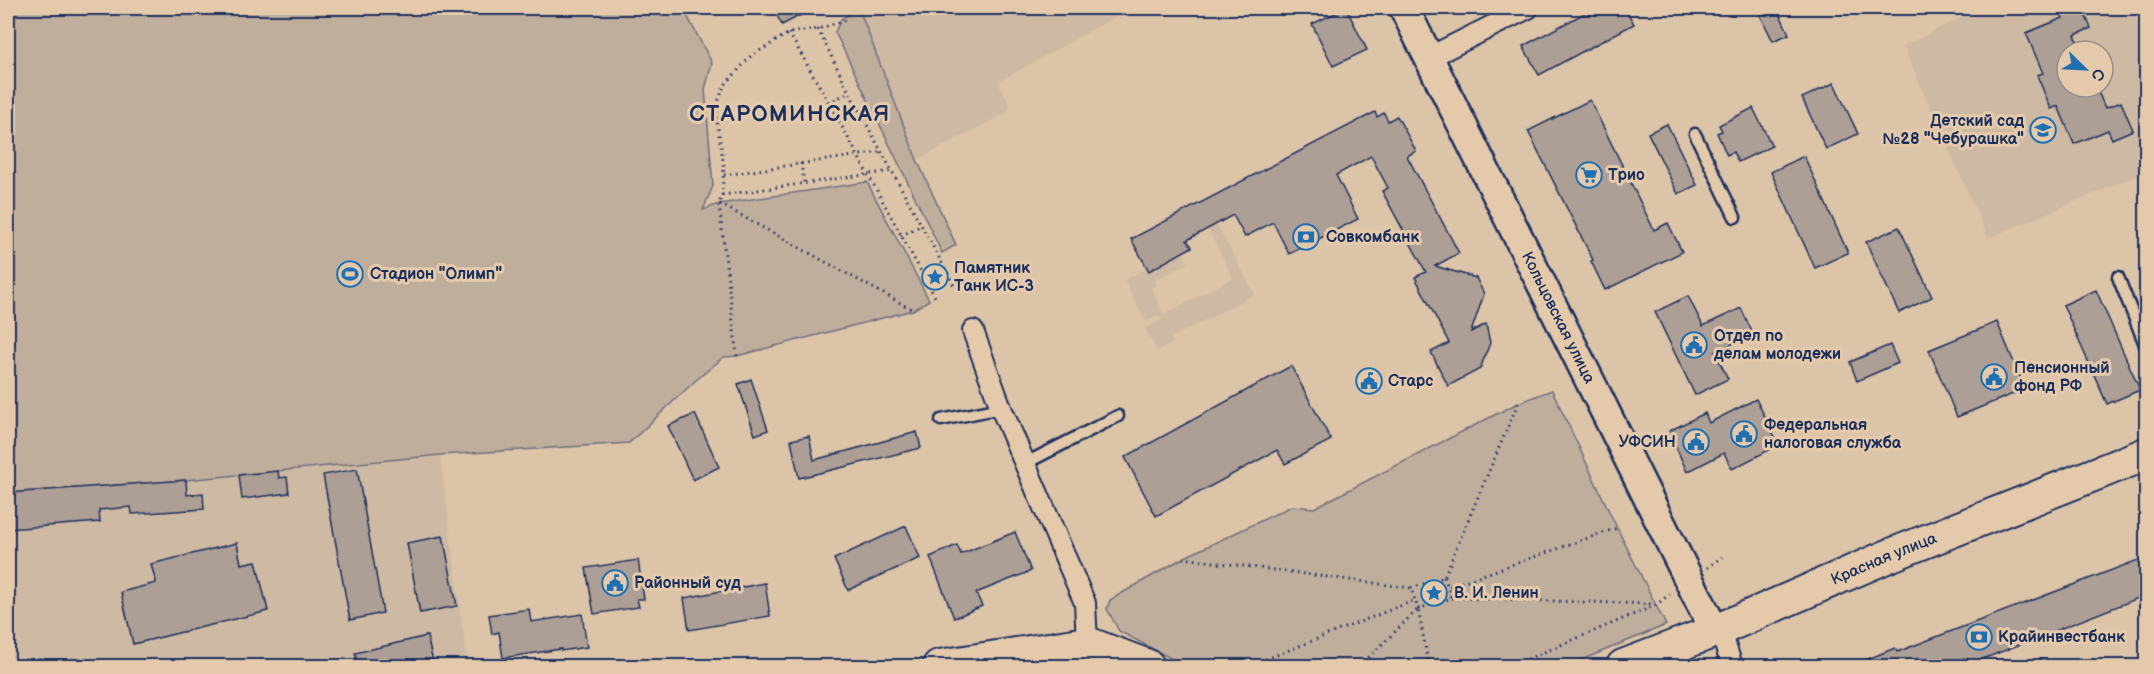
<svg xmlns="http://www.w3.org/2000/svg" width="2154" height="674" font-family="'Balsamiq Sans',sans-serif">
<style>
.built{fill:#ceb9a3;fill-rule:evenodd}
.green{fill:#c0ae9d;stroke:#6e6e7e;stroke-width:1.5}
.building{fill:#ad9f96;stroke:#1b2f5e;stroke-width:1.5}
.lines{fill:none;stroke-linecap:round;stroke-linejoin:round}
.lane-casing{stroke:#1b2f5e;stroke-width:15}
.street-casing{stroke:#1b2f5e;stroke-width:24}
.secondary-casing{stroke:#1b2f5e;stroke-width:33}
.primary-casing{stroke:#1b2f5e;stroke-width:36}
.path{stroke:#1b2f5e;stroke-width:3;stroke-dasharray:1.5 4.5;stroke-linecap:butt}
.lane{stroke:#e4caab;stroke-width:10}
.street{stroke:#e4caab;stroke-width:20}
.secondary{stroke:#e4caab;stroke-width:28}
.primary{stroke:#e4caab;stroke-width:32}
.labels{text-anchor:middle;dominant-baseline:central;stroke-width:6;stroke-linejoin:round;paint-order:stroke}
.poi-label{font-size:16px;font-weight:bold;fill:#1b2f5e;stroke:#e4caab;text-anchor:start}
.street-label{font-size:16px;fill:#1b2f5e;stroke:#e4caab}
.district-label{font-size:22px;font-weight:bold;letter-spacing:1.5px;fill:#1b2f5e;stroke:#e4caab}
</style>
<rect width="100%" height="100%" fill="#dcc4a8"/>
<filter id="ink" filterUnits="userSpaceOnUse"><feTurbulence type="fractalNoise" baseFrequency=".0167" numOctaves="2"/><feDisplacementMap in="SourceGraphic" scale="12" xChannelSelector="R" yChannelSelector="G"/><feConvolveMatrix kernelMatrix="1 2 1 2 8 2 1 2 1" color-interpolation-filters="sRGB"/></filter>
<g filter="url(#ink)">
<g class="built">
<path d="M 859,8 L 1124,8 L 1126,11 L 998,82 L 1010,105 L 1008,112 L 917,160 Z"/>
<path d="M 1981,8 L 2132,8 L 2146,43 L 2146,172 L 1988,238 L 1903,46 ZM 2067,51 L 2103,51 L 2103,87 L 2067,87 Z"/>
<path d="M 1216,224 L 1255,294 L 1171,338 L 1173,343 L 1157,351 L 1145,328 L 1162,320 L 1159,316 L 1146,322 L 1124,280 L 1148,268 L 1150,271 L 1182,253 L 1188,263 L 1155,280 L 1157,285 L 1151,288 L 1164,314 L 1233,278 L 1208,229 Z"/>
<path d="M 440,455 L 467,661 L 434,666 L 8,666 L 8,560 L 9,559 L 8,493 L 186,480 Z"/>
</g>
<g class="green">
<path d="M 8,8 L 683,8 L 712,63 L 705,89 L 713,186 L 703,210 L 719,204 L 867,182 L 929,300 L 913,310 L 737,356 L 724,357 L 696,380 L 629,443 L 440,455 L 186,480 L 8,493 Z"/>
<path d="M 859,9 L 917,160 L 956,245 L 942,253 L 835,32 L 841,19 Z"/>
<path d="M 1552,390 L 1617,528 L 1666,625 L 1567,666 L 1180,666 L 1178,662 L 1119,631 L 1107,609 L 1110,600 L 1183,558 L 1292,506 L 1314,508 L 1518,403 Z"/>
</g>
<g class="building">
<path d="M 773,8 L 814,8 L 782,25 Z"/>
<path d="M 1346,8 L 1367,50 L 1333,66 L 1312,24 Z"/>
<path d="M 1594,8 L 1625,8 L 1634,24 L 1539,75 L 1523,46 Z"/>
<path d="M 1777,8 L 1789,34 L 1773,41 L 1760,15 Z"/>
<path d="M 2058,8 L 2082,8 L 2091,28 L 2075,35 L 2081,51 L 2067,51 L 2067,87 L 2096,87 L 2105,108 L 2121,102 L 2133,130 L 2112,139 L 2108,130 L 2074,144 L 2058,106 L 2051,109 L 2037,75 L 2043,73 L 2026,33 L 2063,18 Z"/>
<path d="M 1834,83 L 1858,134 L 1826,149 L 1802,98 Z"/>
<path d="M 1590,100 L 1654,230 L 1668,223 L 1682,252 L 1605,290 L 1591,261 L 1593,260 L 1528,131 Z"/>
<path d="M 1753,108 L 1772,146 L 1738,162 L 1733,152 L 1727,155 L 1717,133 L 1722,131 L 1719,125 Z"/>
<path d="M 1375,112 L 1377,117 L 1384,113 L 1388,121 L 1397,116 L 1416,151 L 1407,156 L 1459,253 L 1435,266 L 1476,278 L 1484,294 L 1471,332 L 1486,324 L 1490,343 L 1480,369 L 1448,386 L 1431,352 L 1449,343 L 1415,277 L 1426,272 L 1382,191 L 1388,188 L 1371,156 L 1336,175 L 1358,219 L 1289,254 L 1273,222 L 1245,237 L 1233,215 L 1187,240 L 1192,247 L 1149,271 L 1131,239 Z"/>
<path d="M 1667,124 L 1697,185 L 1678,194 L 1648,133 Z"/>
<path d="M 1804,156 L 1848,253 L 1815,268 L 1771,172 Z"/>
<path d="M 1899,227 L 1932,297 L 1899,313 L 1866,242 Z"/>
<path d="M 2096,290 L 2140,390 L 2107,404 L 2063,305 Z"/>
<path d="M 1688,296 L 1703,326 L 1741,308 L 1753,334 L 1715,352 L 1728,379 L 1695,395 L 1655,312 Z"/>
<path d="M 1997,322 L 2025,389 L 1957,417 L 1929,350 Z"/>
<path d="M 1890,345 L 1898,363 L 1857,381 L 1850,362 Z"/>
<path d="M 1291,366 L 1331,440 L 1285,464 L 1277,450 L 1156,516 L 1125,457 Z"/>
<path d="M 751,379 L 768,430 L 755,435 L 738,384 Z"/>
<path d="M 1756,399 L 1779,445 L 1732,469 L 1724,453 L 1687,472 L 1669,431 L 1705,413 L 1709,423 Z"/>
<path d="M 695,414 L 719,467 L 693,480 L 668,426 Z"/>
<path d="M 917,432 L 921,448 L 799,478 L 791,440 L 809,436 L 814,460 Z"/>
<path d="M 357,469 L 383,613 L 350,620 L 323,475 Z"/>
<path d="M 278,471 L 279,478 L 287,477 L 289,493 L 242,499 L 239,475 Z"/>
<path d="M 186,480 L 187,495 L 203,493 L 204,509 L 132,514 L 131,507 L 99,510 L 100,522 L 8,529 L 8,493 Z"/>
<path d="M 906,526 L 920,558 L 848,590 L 834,559 Z"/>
<path d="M 1015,532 L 1031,571 L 976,593 L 982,606 L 954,618 L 930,557 L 957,545 L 961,554 Z"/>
<path d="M 443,536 L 457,606 L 420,613 L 407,543 Z"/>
<path d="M 237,543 L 241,564 L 256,561 L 268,611 L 133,644 L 121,592 L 156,583 L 151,564 Z"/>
<path d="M 2146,557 L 2146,595 L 1965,666 L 1851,666 L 1895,648 L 1897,652 Z"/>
<path d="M 638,560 L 644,599 L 637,599 L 639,607 L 594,614 L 586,568 Z"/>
<path d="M 765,583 L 770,616 L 689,630 L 684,598 Z"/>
<path d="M 529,609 L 531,622 L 582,614 L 587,647 L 561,651 L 561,649 L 503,658 L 499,632 L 492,634 L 489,615 Z"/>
<path d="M 427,636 L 434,666 L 358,666 L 355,653 Z"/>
</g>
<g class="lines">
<g class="lane-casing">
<g id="lane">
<path d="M 1695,134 L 1735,217"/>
<path d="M 2118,277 L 2146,347"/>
<path d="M 941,420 L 1001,408"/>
<path d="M 1026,463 L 1118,416"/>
</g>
</g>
<g class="street-casing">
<g id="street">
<path d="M 1430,57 L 1528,8"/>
<path d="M 973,331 L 1001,408 L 1085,603 L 1087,643"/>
<path d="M 1720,629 L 1732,666"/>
<path d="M 1676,645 L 1683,666"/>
</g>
</g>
<g class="secondary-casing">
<g id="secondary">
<path id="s1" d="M 1404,8 L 1714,630"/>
</g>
</g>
<g class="primary-casing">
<g id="primary">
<path d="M 939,666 L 1087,643 L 1148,666"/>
<path id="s2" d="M 1623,666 L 1720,629 L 1886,557 L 2146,454"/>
</g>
</g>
<g class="path">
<path d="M 818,29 L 849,92 L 955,287"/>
<path d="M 789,33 L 829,103 L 935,297"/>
<path d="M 829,103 L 849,92"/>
<path d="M 801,163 L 804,183"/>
<path d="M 724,175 L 881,152"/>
<path d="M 722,195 L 892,171"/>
<path d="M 720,204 L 913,310"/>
<path d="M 901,236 L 921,225"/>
<path d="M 737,356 L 719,204 L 722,195 L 724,166 L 716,116 L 718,102 L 724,86 L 751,56 L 789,33 L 818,29 L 849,19"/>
<path d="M 1518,403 L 1444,577 L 1411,588 L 1418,609 L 1451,598 L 1448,587 L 1617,528"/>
<path d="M 1183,558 L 1411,588"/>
<path d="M 1707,568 L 1722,557"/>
<path d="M 1444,577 L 1448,587"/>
<path d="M 1451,598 L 1654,604"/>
<path d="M 1249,666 L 1415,600"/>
<path d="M 1360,666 L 1418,609 L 1429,666"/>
<path d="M 1511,666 L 1656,605 L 1670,594"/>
</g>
<use href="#lane" class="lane"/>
<use href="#street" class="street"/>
<use href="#secondary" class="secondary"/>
<use href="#primary" class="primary"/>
</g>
</g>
<defs>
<g id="school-ring" transform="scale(1.35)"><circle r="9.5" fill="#e4caab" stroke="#1f6fb2" stroke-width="1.5"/><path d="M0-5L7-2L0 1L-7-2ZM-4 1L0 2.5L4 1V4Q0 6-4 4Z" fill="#1f6fb2"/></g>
<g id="supermarket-ring" transform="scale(1.35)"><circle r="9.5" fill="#e4caab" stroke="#1f6fb2" stroke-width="1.5"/><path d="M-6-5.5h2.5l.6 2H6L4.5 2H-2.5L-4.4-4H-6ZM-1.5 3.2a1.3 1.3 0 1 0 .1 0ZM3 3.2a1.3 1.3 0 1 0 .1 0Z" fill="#1f6fb2"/></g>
<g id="bank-ring" transform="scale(1.35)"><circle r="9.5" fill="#e4caab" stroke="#1f6fb2" stroke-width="1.5"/><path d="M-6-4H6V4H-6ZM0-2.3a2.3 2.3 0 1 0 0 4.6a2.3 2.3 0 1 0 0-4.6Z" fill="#1f6fb2"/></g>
<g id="stadium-ring" transform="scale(1.35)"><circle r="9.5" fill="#e4caab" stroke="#1f6fb2" stroke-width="1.5"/><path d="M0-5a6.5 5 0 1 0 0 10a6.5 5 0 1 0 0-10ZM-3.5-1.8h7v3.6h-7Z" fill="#1f6fb2"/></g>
<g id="sight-ring" transform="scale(1.35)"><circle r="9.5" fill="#e4caab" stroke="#1f6fb2" stroke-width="1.5"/><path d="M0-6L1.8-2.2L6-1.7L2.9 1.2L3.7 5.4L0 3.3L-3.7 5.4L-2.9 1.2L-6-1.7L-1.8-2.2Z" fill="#1f6fb2"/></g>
<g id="civic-ring" transform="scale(1.35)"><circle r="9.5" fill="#e4caab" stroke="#1f6fb2" stroke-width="1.5"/><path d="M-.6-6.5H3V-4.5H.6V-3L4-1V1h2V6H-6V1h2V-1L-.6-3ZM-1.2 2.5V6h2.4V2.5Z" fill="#1f6fb2"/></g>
</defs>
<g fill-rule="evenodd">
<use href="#school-ring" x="2043" y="130"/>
<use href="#supermarket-ring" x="1589" y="175"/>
<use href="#bank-ring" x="1306" y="237"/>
<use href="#stadium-ring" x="350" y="274"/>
<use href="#sight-ring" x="935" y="277"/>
<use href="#civic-ring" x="1694" y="345"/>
<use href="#civic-ring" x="1994" y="377"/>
<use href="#civic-ring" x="1369" y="381"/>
<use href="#civic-ring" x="1744" y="434"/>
<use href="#civic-ring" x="1696" y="442"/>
<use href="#civic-ring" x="615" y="583"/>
<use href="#sight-ring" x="1434" y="593"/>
<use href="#bank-ring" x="1979" y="637"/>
</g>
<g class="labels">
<g class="poi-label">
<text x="2024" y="121" text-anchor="end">Детский сад<tspan x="2024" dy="18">№28 "Чебурашка"</tspan></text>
<text x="1608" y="175">Трио</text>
<text x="1326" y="237">Совкомбанк</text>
<text x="954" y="268">Памятник<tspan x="954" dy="18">Танк ИС-3</tspan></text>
<text x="370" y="274">Стадион "Олимп"</text>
<text x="1714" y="336">Отдел по<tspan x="1714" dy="18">делам молодежи</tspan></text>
<text x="2014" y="368">Пенсионный<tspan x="2014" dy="18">фонд РФ</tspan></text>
<text x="1388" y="381">Старс</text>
<text x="1764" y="425">Федеральная<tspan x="1764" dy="18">налоговая служба</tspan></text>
<text x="1676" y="442" text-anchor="end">УФСИН</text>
<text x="634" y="583">Районный суд</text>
<text x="1454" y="593">В. И. Ленин</text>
<text x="1998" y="637">Крайинвестбанк</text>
</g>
<g class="street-label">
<text stroke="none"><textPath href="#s1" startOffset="346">Кольцовская улица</textPath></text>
<text stroke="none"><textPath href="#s2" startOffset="282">Красная улица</textPath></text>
</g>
<g class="district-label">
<text x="790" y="114">СТАРОМИНСКАЯ</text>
</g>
</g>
<rect width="2154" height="674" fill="none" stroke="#e4caab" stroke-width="30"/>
<rect x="15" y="15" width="2124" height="644" fill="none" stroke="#1b2f5e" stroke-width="2" filter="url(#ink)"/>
<g transform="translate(2085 69) rotate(114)"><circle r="28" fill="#e4caab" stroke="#948c8c" stroke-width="1.5"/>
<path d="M0-4.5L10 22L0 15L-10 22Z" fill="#1f6fb2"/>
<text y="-9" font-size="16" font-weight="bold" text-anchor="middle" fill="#1b2f5e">С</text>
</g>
</svg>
